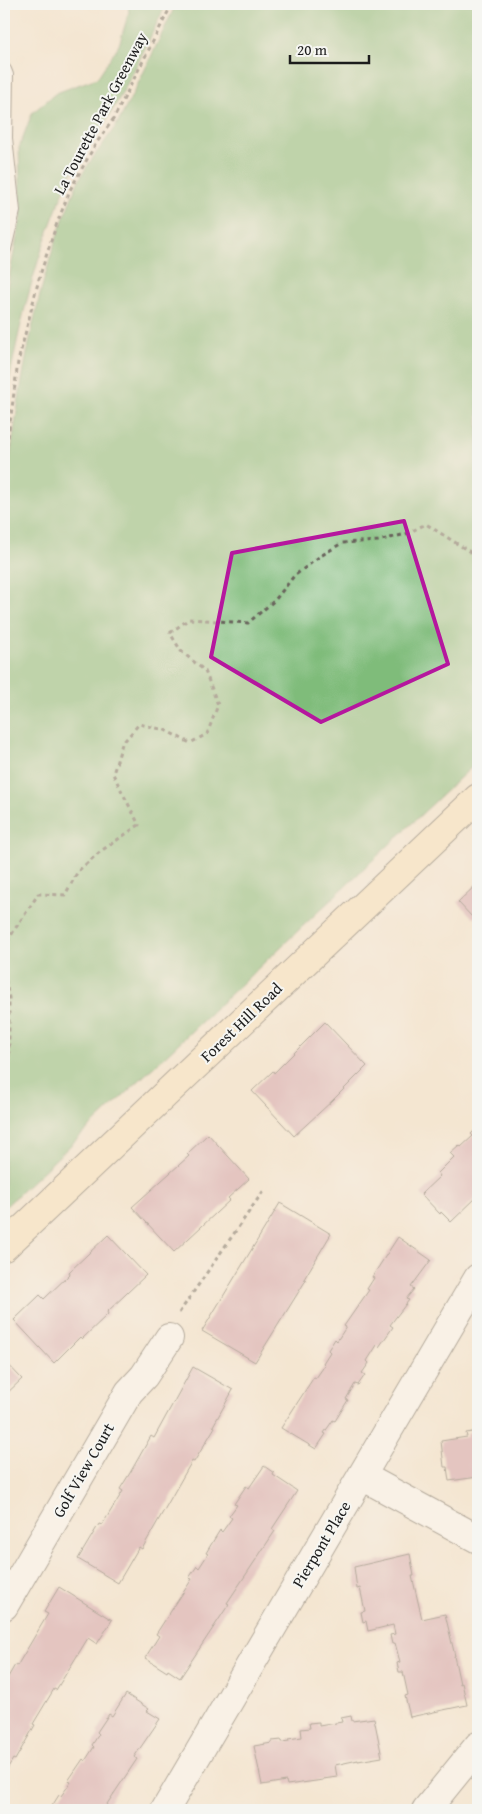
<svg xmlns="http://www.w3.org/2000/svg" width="482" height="1814" font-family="'Gentium Book Plus',serif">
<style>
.forest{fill:#7fbc7a;stroke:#4e6c4b}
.building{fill:#d09dac}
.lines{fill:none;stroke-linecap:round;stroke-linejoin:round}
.lane-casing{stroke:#68635b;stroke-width:16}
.street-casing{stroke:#68635b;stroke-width:30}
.secondary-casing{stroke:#68635b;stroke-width:30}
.path{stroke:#68635b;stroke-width:3;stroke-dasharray:4 4;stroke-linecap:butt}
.lane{stroke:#fff;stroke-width:14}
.street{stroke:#fff;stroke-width:28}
.secondary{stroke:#fbe7c3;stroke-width:28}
.marked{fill:none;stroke:#b5179e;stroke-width:4;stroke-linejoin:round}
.labels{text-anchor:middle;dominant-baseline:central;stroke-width:4;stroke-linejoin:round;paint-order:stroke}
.street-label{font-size:16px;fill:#1c1c1c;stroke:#f6f6f2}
</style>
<rect width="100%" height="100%" fill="#f6f6f2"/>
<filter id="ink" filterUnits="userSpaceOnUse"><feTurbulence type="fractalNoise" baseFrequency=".02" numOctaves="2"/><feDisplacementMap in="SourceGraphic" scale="10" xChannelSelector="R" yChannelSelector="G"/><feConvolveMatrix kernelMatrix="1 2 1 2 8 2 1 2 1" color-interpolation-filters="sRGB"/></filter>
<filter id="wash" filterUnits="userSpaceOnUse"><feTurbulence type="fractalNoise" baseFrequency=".0096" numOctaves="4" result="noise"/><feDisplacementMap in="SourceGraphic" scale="20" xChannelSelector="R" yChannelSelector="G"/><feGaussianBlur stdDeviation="1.12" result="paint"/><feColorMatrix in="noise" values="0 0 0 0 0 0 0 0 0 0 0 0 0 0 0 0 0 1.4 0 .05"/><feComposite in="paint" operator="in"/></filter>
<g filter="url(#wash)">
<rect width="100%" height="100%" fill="#f4e6d1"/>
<g class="forest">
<path d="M 128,4 L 166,4 C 148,42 131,80 109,116 C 97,135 82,153 72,173 C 37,248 17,330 4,411 L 4,303 L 21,217 L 19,148 L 32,113 L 56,93 L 97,78 L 119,45 L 129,12 Z"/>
<path d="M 176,4 L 478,4 L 478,761 L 4,1208 L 4,506 C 18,396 33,285 78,182 C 88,161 108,140 120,119 C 140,81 158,42 176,4 Z"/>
</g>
<g id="blocks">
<g class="building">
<path d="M 478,883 L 478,920 L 475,917 L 473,918 L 458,902 Z"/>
<path d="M 325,1022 L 367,1066 L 332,1101 L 294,1136 L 252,1091 L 273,1071 L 274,1073 Z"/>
<path d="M 478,1127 L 478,1196 L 451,1222 L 441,1212 L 440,1214 L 421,1194 L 440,1176 L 438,1173 L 454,1157 L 450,1153 L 459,1145 L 461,1147 L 473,1136 L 471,1134 Z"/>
<path d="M 208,1134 L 249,1179 L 228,1198 L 230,1200 L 174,1252 L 132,1207 L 189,1156 L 187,1154 Z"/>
<path d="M 280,1203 L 331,1234 L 304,1279 L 306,1280 L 255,1362 L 202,1331 Z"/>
<path d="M 108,1235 L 146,1275 L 107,1312 L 108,1314 L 82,1339 L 80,1337 L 54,1363 L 14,1320 L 40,1295 L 44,1299 L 70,1274 L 69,1272 Z"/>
<path d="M 398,1237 L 431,1260 L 411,1287 L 414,1289 L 406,1299 L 409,1300 L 390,1325 L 393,1327 L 379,1347 L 377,1345 L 367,1361 L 369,1363 L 362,1373 L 365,1375 L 358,1385 L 355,1384 L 346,1399 L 348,1400 L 335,1421 L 333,1420 L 329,1426 L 324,1433 L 326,1434 L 316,1449 L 281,1428 L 314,1377 L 316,1378 L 325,1365 L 323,1363 L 330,1352 L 328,1350 L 335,1339 L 337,1341 L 346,1327 L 344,1326 L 369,1290 L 367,1289 L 374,1278 L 372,1277 Z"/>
<path d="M 4,1360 L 22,1379 L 4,1396 Z"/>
<path d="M 193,1367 L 233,1390 L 213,1426 L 215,1427 L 194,1462 L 192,1461 L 142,1549 L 139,1547 L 118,1583 L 78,1559 L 99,1524 L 102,1525 L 123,1491 L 120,1489 L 130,1473 L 151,1436 L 154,1438 Z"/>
<path d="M 478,1431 L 478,1477 L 449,1481 L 447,1467 L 444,1467 L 441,1441 L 467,1437 L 466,1433 Z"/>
<path d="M 264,1466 L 274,1473 L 273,1475 L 297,1491 L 272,1529 L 275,1531 L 227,1603 L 229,1604 L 180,1678 L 168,1670 L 167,1672 L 145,1658 L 159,1636 L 156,1634 L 192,1579 L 189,1578 L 197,1566 L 199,1568 L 208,1554 L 206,1553 L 212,1543 L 220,1530 L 222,1532 L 232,1518 L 229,1516 L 237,1505 L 234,1504 L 246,1486 L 249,1488 Z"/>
<path d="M 410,1554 L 414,1576 L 412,1576 L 422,1619 L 445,1614 L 455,1656 L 454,1656 L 460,1684 L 462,1683 L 467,1705 L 410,1717 L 405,1696 L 408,1695 L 403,1672 L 399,1672 L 397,1663 L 400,1662 L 395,1643 L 392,1644 L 390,1635 L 395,1634 L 393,1625 L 368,1631 L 366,1621 L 363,1622 L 361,1612 L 365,1611 L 360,1588 L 357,1589 L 354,1567 Z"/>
<path d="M 59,1587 L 112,1620 L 97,1644 L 88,1638 L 56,1690 L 54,1689 L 33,1724 L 35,1725 L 15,1760 L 13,1759 L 4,1774 L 4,1684 L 15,1665 L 17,1666 L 48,1614 L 44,1612 Z"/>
<path d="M 126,1694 L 149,1709 L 147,1711 L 160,1719 L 134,1757 L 137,1759 L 103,1810 L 53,1810 L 54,1808 L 52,1806 L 59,1795 L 61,1796 L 71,1782 L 68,1781 L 83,1759 L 85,1761 L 94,1747 L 92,1745 L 99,1734 L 97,1732 L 109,1714 L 112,1716 Z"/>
<path d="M 351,1716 L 352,1721 L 374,1718 L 382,1757 L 358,1761 L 358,1760 L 335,1765 L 337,1777 L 323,1779 L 323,1780 L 287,1785 L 286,1781 L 262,1785 L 254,1746 L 272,1743 L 272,1741 L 282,1740 L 282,1742 L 289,1741 L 288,1739 L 302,1737 L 301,1729 L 310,1728 L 309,1723 L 319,1722 L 319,1726 L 342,1722 L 341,1718 Z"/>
</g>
</g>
</g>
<g filter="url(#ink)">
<use href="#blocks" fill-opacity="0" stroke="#68635b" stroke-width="1"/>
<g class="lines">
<g class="lane-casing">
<path id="lane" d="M 4,70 L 6,75 L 5,138 L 13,211 L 4,249"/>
</g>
<g class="street-casing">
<g id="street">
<path d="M 362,1476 L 478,1539"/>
<path d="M 4,1606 L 129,1392 L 144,1376 L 169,1338"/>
<path d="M 165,1810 L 478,1278"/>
<path d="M 426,1810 L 478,1746"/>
</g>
</g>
<g class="secondary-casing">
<path id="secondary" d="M 4,1247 L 478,798"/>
</g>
<g class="path">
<path d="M 4,469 L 18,362 L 40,275 L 56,226 L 70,190 L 95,145 L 114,118 L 172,4"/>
<path d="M 4,949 C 13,929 27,913 38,894 L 65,895 L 78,871 L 101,851 L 139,825 L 113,774 L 122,744 L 139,724 L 165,730 L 190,743 L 207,734 L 218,705 L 205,671 L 181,651 L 170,633 L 189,619 L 248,623 L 275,600 L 294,576 L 319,557 L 342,543 L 378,541 L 406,534 L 426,524 L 478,557"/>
<path d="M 4,972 L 9,998 L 9,1056 L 4,1061"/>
<path d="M 179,1313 L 264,1190"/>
</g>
<use href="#lane" class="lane"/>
<use href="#street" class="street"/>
<use href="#secondary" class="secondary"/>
</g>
</g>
<path d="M0 0H482V1814H0ZM 404,521 L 448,664 L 321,722 L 211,657 L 232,553 Z" fill="#f4e6d1" fill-opacity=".55" fill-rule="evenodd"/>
<path class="marked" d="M 404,521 L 448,664 L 321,722 L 211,657 L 232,553 Z"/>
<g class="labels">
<g class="street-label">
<text transform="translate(100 113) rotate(-62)">La Tourette Park Greenway</text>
<text transform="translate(241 1022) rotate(-44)">Forest Hill Road</text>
<text transform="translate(83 1470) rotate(-60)">Golf View Court</text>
<text transform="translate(321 1544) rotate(-59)">Pierpont Place</text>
</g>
</g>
<rect width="482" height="1814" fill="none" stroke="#f6f6f2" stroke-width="20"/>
<path d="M290 55v8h79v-8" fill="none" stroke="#1c1c1c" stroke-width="2.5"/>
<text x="297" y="55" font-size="15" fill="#1c1c1c" stroke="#f6f6f2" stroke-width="4" paint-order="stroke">20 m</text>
</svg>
